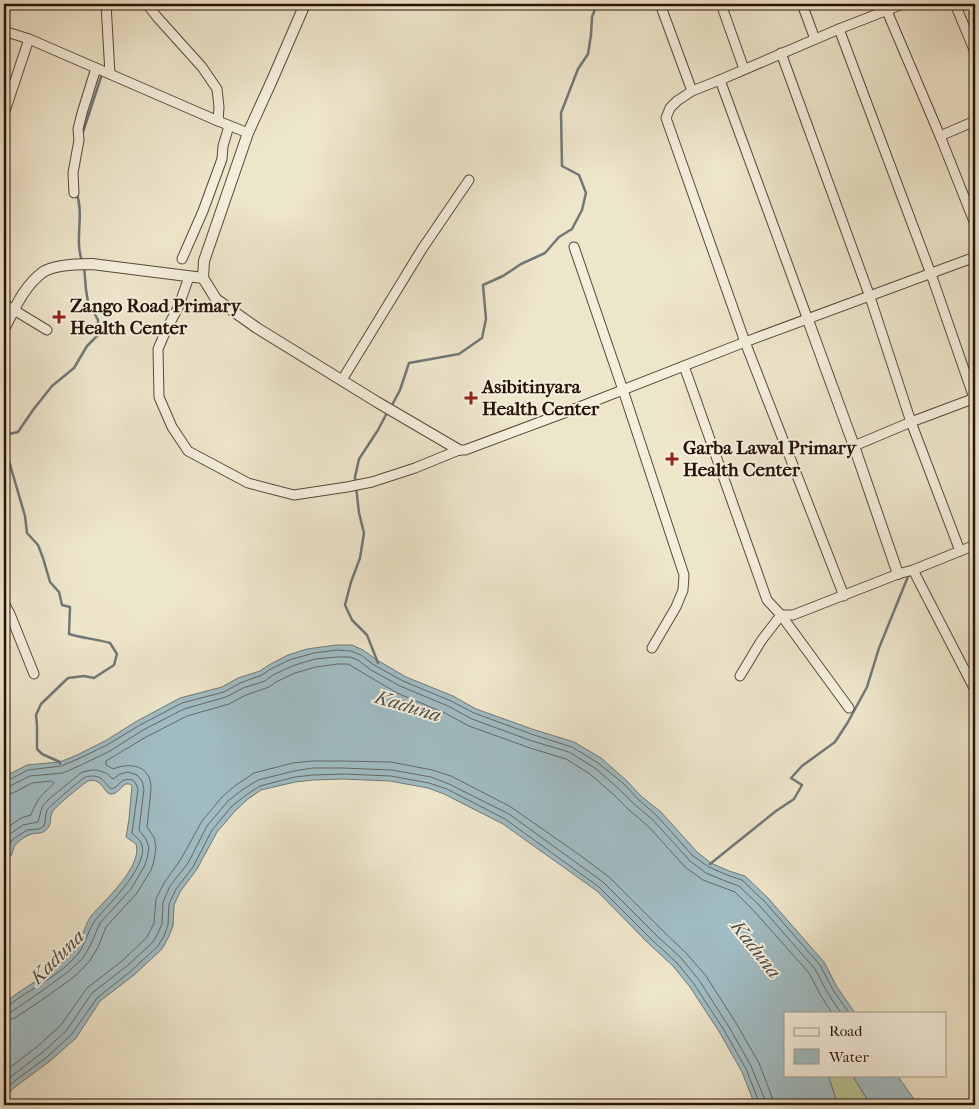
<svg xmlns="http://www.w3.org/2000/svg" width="979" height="1109" font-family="'IM FELL French Canon',serif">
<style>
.green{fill:#bac496;stroke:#706c4e}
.water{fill:#a0bcc3;stroke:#707877}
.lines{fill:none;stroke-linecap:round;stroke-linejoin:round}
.shore{stroke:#646864;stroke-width:1}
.stream{stroke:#707877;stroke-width:2.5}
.minor-casing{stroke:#594837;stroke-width:11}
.tertiary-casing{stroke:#594837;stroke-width:12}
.minor{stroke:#f4efdd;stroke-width:9}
.tertiary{stroke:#f4efdd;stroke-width:10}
.poi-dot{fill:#8f2418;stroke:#f4efdd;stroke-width:2}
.labels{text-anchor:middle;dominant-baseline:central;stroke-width:4;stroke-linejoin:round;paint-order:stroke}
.poi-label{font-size:19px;font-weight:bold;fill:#271306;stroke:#f4efdd;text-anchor:start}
.water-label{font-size:20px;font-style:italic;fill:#514e48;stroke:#f4efdd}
</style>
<rect width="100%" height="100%" fill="#eee6cb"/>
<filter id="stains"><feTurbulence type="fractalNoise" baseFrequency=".004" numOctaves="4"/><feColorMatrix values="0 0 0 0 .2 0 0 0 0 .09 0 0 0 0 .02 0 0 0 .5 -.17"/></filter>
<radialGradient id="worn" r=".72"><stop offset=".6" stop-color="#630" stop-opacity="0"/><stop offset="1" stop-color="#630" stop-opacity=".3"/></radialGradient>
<path class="green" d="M 828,1075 L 852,1075 L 871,1105 L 838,1105 Z"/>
<g class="water">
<path d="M 336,645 L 352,645 L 363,650 L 377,660 L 406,677 L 453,696 L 476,709 L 535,730 L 574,742 L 601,758 L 627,781 L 641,796 L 661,812 L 697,852 L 711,863 L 729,871 L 745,876 L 768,898 L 824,962 L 837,987 L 855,1013 L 785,1013 L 785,1075 L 828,1075 L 838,1105 L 755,1105 L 742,1072 L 720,1033 L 690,987 L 673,966 L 648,943 L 597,891 L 503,824 L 444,794 L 428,788 L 390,781 L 343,779 L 313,780 L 295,782 L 261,790 L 248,799 L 236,810 L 217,832 L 197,869 L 180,892 L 174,905 L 173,926 L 168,938 L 162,949 L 134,975 L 100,1001 L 76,1038 L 50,1061 L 15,1087 L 4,1098 L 4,1004 C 25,984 56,974 74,950 C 82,940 84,927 91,916 C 105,900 143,866 136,844 L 126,837 L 129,819 L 132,786 L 130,784 L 125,784 C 102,811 108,775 88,781 C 84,783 55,807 53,811 C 49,817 52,825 47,829 C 42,835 35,832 29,835 C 24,837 16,843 14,847 C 13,849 13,852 12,854 C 10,858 6,860 4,863 L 4,777 L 27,765 L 60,762 L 77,755 L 105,741 L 137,721 L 180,698 L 222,687 L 238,678 L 260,671 L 267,666 L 288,655 L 307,649 Z"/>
<path d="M 852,1075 L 897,1075 L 918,1105 L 871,1105 Z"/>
</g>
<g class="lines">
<g class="shore">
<path d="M 4,781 L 7,781 L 28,770 L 61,766 L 78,759 L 107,745 L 140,725 L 182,703 L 224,692 L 240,683 L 262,675 L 269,670 L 289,660 L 314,653 L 337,650 L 351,651 L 361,655 L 374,665 L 403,681 L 451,701 L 474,713 L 534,735 L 572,747 L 598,763 L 624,784 L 638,799 L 657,816 L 693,856 L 709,867 L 727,875 L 742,880 L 765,902 L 820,965 L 833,990 L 849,1013"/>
<path d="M 4,787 L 10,786 L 30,776 L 63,773 L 81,765 L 110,751 L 143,730 L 184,709 L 226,697 L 243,688 L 265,681 L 273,675 L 292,666 L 315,659 L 337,657 L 350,657 L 358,660 L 371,670 L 400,686 L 448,706 L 472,719 L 532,741 L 569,752 L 595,768 L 619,789 L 634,804 L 653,820 L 690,861 L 706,873 L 725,881 L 739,886 L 760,906 L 815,969 L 827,992 L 841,1013"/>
<path d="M 4,795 L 13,793 L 32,783 L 51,781 L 54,783 C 51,787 48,789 45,792 C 38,799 34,806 31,815 L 21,818 L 4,830"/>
<path d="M 4,843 L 7,836 L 23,825 L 38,822 L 42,807 L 49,799 L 82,772 L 92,770 L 97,770 L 106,773 L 113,779 L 120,774 L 128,772 L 137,775 L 142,781 L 144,789 L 139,830 L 146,839 L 149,848 L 147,859 L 144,867 L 131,889 L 100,923 L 91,944 L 83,958 L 69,971 L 42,991 L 11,1012 L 4,1013"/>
<path d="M 4,856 L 7,852 L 12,840 L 27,830 L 39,829 L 44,826 C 46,821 45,815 47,810 C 50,806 82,778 86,777 C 87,776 94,776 94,776 C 104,777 105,785 112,789 C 121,785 120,777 133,780 L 136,784 L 138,789 L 132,833 C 134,836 138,838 140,841 C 154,861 108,905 96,919 C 88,930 86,943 78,954 C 59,977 30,988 8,1006 L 4,1007"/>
<path d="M 4,1021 L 15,1018 L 46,997 L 74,977 L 89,962 L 98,947 L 106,927 L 137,893 L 151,870 L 154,861 L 156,847 L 154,837 L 147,827 C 148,818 149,809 150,800 C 150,796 151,792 151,788 C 151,765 130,762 113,769 L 106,765 L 106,761 L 146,737 L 187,716 L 229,704 L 246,695 L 269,687 L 276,682 L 295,673 L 316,667 L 338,664 L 348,664 L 397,693 L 445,713 L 469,726 L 530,748 L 566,759 L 590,774 L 614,795 L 629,810 L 648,826 L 685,867 L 703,880 L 735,892 L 754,911 L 809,973 L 821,996 L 832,1013"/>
<path d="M 4,1072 L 38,1046 L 61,1025 L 87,988 L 122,961 L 147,937 L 154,923 L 156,899 L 164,883 L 181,859 L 202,821 L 222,797 L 236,785 L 254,773 L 293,763 L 312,761 L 342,761 L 391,762 L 432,770 L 451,776 L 511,807 L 581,856 L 609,877 L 661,929 L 686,953 L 706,976 L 736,1023 L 759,1063 L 772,1097 L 773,1105"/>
<path d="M 4,1082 L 43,1052 L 67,1030 L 92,993 L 127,966 L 153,942 L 158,933 L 162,924 L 163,902 L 170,886 L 188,863 L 207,826 L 228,801 L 242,790 L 258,780 L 294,771 L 313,768 L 343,768 L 392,770 L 431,777 L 449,784 L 509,814 L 603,882 L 656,935 L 681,958 L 699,980 L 729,1027 L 751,1066 L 765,1100 L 766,1105"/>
<path d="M 4,1091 L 12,1083 L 47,1057 L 72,1034 L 97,998 L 131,971 L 158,946 L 164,936 L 168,925 L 169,904 L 176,889 L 193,867 L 212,830 L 232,806 L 246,795 L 260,786 L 295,777 L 313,775 L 343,774 L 391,776 L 429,783 L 447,789 L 505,819 L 599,887 L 651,939 L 677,963 L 694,984 L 724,1030 L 746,1069 L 759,1102 L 760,1105"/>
</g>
<g class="stream">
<path d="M 82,135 L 101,77"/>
<path d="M 76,192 C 85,214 74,239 82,261"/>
<path d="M 391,407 L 400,390 L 409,363 L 459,354 L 482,338 L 486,319 L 483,285 L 503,276 L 521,264 L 545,253 L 559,237 L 572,229 L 582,210 L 586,193 L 579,175 L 562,166 L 561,113 L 578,69 L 588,54 L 591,35 L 592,17 L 597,4"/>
<path d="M 4,435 L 18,432 L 33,410 L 52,386 L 74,368 L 87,346 L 98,335 L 98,320 L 88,302 L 86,290 L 84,266"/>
<path d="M 4,444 L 25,516 L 27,533 L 38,545 L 43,558 L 50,582 L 59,592 L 62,605 L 70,607 L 69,634 C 82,638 96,639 110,643 L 117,654 L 114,665 L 94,678 L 84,676 L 68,678 L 41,704 L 36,715 L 37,725 L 37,749 L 42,754 L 60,762 L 60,764"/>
<path d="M 378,663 L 367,635 L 352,620 L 345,605 L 351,582 L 360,558 L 364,533 L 359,513 L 355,477 L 359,459 L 378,430 L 388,411"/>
<path d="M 710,864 L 776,811 L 794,799 L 802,785 L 791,778 L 802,766 L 835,742 L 848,722 L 867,687 L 879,648 L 909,574"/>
</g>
<g class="minor-casing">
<g id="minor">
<path d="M 106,4 L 110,74"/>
<path d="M 147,4 L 157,17 L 202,67 L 217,89 L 219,107 L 218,121"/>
<path d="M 660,4 L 692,91"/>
<path d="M 721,4 L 744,69"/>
<path d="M 802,4 L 815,39"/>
<path d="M 884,4 L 940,136 L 975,224"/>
<path d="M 955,4 L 975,52"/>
<path d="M 839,29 L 931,274 L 975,401"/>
<path d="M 4,31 L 29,39 L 218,121 L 248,133"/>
<path d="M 781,53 L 870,297 L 911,422 L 960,551"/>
<path d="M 720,80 L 808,320"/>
<path d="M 4,114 L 29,39"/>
<path d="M 940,136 L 975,121"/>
<path d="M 74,193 L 73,173 L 79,140 L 78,129 L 82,113 L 96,68"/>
<path d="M 574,247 L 623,390 L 684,575 L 683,590 L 676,607 L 652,648"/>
<path d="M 182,259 L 203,211 L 222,159 L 223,146 L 229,126"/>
<path d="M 189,277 L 178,308 L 167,328 L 158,349 L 159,397 L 172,427 L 188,451 L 248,483 L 294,495 L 347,487 L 372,482 L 415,468 L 459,450 L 465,450 L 564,413 L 745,342 L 975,257"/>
<path d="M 4,304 L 47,330"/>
<path d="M 684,366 L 767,600 L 781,615 L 849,708"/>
<path d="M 342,380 L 422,249 L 469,180"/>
<path d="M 854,446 L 911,422 L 975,398"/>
<path d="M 913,570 L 975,690"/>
<path d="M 844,596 L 745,342 L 666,118 L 670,108 L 677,101 L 692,91 L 720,80 L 839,29 L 903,4"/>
<path d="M 4,603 L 10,614 L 34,674"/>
<path d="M 781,615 L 793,615 L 898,574 L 913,570 L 975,545"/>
<path d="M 740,676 L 761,641 L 781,615"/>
</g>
</g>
<g class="tertiary-casing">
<g id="tertiary">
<path d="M 305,4 L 273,78 L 248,133 L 204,261 L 203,278 L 216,299 L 257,328 L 377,402 L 459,450"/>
<path d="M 808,320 L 854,446 L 898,574"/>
<path d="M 4,329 C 15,308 24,286 43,272 C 54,265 79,264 92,264 L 203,278"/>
</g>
</g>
<use href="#minor" class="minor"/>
<use href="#tertiary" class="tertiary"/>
</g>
<g class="poi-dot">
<path d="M56.5 309.5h5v5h5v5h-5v5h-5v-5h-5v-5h5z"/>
<path d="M468.5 390.5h5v5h5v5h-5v5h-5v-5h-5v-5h5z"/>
<path d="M669.5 451.5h5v5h5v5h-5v5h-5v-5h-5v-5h5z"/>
</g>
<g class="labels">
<g class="poi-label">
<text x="70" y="306">Zango Road Primary<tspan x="70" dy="22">Health Center</tspan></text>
<text x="482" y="387">Asibitinyara<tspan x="482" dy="22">Health Center</tspan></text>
<text x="683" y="448">Garba Lawal Primary<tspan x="683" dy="22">Health Center</tspan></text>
</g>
<g class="water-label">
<text transform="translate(408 706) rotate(17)">Kaduna</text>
<text transform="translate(756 949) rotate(52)">Kaduna</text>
<text transform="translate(57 957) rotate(-45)">Kaduna</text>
</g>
</g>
<rect width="979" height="1109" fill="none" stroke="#eee6cb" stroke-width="20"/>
<rect x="5" y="5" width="969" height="1099" fill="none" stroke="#271306" stroke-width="2.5"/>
<rect x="10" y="10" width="959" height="1089" fill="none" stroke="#271306"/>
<rect x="784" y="1012" width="162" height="65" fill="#f4efdd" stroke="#a29787"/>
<rect x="794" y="1028" width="25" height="8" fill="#f4efdd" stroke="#a29787"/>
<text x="829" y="1036" font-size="15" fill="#271306">Road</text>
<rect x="794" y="1049" width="25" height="15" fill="#a0bcc3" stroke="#a29787"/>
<text x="829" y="1062" font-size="15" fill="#271306">Water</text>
<rect width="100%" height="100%" filter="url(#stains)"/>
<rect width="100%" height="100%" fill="url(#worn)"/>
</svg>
